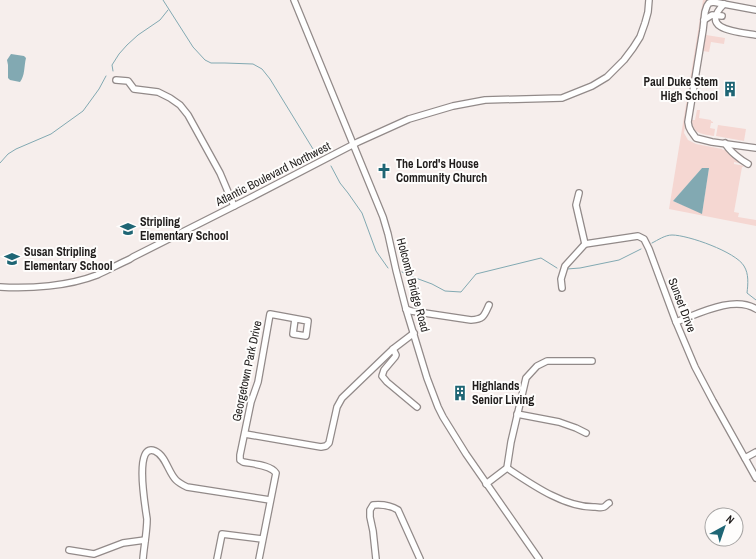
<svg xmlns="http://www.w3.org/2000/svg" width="756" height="559" font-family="'Archivo Narrow',sans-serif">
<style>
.green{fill:#f5d7d2;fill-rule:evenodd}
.water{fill:#82a9b2}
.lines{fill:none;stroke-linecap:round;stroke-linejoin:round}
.stream{stroke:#82a9b2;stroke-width:1}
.minor-casing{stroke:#928a89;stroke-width:8}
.minor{stroke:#fff;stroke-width:5.5}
.labels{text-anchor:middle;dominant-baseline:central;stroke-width:4;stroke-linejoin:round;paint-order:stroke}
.poi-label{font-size:12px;font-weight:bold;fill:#201d1c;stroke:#fefdfc;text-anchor:start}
.street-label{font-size:12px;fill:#201d1c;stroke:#fefdfc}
</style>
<rect width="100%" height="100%" fill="#f6eeec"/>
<g class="green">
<path d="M 703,0 L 708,0 L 708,2 C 704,4 703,9 702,14 L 684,133 L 688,140 L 696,144 L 722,149 L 723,150 L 726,150 L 743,164 L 734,162 L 734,164 L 745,166 L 742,167 L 734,212 L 739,213 L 738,217 L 756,220 L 756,226 L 669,209 ZM 702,168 L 709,168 L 702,213 L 673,201 Z"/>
<path d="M 706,35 L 725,38 L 724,44 L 711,42 L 709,52 L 703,51 Z"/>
<path d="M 697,110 L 700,110 L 699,118 L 711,120 L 711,121 L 713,122 L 713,123 L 711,123 L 710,128 L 715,129 L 714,136 C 703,134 692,134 692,120 L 695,120 Z"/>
<path d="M 718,125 L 746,129 L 744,141 L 716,136 Z"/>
</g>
<g class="water">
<path d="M 11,54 L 24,56 L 26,58 C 24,66 25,76 20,82 L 10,80 L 8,78 L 8,65 L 7,60 Z"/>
<path d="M 702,168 L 709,168 L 702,214 L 673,201 Z"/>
</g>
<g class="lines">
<g class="stream">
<path d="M 163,0 L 193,47 L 205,60 L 211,63 L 225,63 L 253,64 L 262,69 L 270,79 L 313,149 L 317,152"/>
<path d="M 113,71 L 112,65 L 119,54 L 127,45 L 138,35 L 160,20 L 168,10"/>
<path d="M 0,163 L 8,154 L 16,149 L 51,134 L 83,111 L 99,89 L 106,76"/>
<path d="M 331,166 L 340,183 L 348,193 L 362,213 L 376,251 L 388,268"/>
<path d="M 652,243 C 658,240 665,235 672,235 C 688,235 736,252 744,266 C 749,274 748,284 747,293 L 756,300"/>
<path d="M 567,269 L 580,268 L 619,260 L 641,249"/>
<path d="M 402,272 L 413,277 L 432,284 L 445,291 L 461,292 L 476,274 L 541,258 L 557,268"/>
</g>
<g class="minor-casing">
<g id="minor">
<path d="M 294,0 L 383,217 L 388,234 L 396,270 L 406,309 L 427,378 L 438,407 L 443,417 L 466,454 L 539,559"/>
<path d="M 724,4 C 698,30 738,32 756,35"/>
<path d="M 756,10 L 713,2 L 709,3 L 707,6 L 705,12 L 703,30 L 688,122 L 689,127 L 691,131 L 696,138 L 712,142 L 756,148"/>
<path d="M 704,20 L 712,15 L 722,16"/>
<path d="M 116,80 L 128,81 L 134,89 L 158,92 L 170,98 L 180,105 L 188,115 L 220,173 L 234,206"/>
<path d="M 725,143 C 729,151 741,160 748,164"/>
<path d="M 579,193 L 576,205 L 585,244"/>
<path d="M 0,287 C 30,289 69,286 97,275 C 108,270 119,264 130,259 L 133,257 L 250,198 L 358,142 L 409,119 L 453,106 L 485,100 L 562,98 L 592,86 L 607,77 L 624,60 L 633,48 L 640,37 L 645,23 L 648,12 L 649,0"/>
<path d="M 562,288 L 561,279 L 565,266 L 585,244 L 638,236 L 644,239 L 649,249 L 676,322 L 695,367 L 713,401 L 756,478"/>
<path d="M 406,309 L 411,311 L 471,320 C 484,319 484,316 489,305"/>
<path d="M 676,322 C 698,314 734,295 756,309"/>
<path d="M 393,349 L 396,355 L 395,357 L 384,370 L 382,376 L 387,382 L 417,407"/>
<path d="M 517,414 L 559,422 L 576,428 L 586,433"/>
<path d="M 245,434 L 321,447 L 326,446 L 329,443 L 337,407 L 342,398 L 393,349 L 414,333"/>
<path d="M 745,458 L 756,452"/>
<path d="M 507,468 C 531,484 565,508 595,507 C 597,507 602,508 604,507 C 606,506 607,504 609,503"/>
<path d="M 486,484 L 507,468 L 511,442 L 526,378 L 537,366 L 547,361 L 592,361"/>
<path d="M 69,550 L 94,554 L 123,543 L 145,540"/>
<path d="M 143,559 C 144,546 147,532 147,519 C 146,511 133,441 155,451 C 166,456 168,472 176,480 C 179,483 183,485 187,487 L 270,500"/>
<path d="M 217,559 L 222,534 L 262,539"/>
<path d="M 259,559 L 276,473 C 271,465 253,464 243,462 L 240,460 L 240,455 L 251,402 L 258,382 L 270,314 L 308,321 L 306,336 L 293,334 L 295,319"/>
<path d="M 376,559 L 373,531 L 370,517 L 370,510 L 373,505 C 383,504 390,505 398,510 L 420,559"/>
</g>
</g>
<use href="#minor" class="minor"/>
</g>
<defs>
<g id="building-bare" transform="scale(1.2)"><path d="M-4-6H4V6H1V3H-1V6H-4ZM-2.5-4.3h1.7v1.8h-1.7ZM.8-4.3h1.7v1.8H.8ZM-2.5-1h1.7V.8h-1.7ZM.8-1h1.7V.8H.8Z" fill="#1e6574" stroke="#fefdfc" stroke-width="2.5" paint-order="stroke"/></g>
<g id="church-bare" transform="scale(1.2)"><path d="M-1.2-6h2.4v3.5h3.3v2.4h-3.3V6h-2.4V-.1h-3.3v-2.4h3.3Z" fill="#1e6574" stroke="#fefdfc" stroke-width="2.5" paint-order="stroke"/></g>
<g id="school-bare" transform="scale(1.2)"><path d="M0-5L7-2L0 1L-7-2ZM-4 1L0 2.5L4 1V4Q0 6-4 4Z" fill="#1e6574" stroke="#fefdfc" stroke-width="2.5" paint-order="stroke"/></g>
</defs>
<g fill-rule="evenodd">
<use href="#building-bare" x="730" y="89"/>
<use href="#church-bare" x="384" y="171"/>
<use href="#school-bare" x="128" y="229"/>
<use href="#school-bare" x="12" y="259"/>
<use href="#building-bare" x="460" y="393"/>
</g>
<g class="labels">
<g class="poi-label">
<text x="718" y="82" text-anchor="end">Paul Duke Stem<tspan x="718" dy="14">High School</tspan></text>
<text x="396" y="164">The Lord's House<tspan x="396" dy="14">Community Church</tspan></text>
<text x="140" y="222">Stripling<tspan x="140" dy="14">Elementary School</tspan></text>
<text x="24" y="252">Susan Stripling<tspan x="24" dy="14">Elementary School</tspan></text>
<text x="472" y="386">Highlands<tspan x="472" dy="14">Senior Living</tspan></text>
</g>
<g class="street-label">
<text transform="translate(273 174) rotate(-27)">Atlantic Boulevard Northwest</text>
<text transform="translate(413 285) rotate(75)">Holcomb Bridge Road</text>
<text transform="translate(682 305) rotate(69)">Sunset Drive</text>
<text transform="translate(247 371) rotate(-78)">Georgetown Park Drive</text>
</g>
</g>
<g transform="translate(724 527) rotate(40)"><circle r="19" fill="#fefdfc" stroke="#a5a3a2"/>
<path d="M0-3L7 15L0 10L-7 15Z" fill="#1e6574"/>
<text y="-6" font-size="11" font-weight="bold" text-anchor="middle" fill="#201d1c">N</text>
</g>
</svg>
